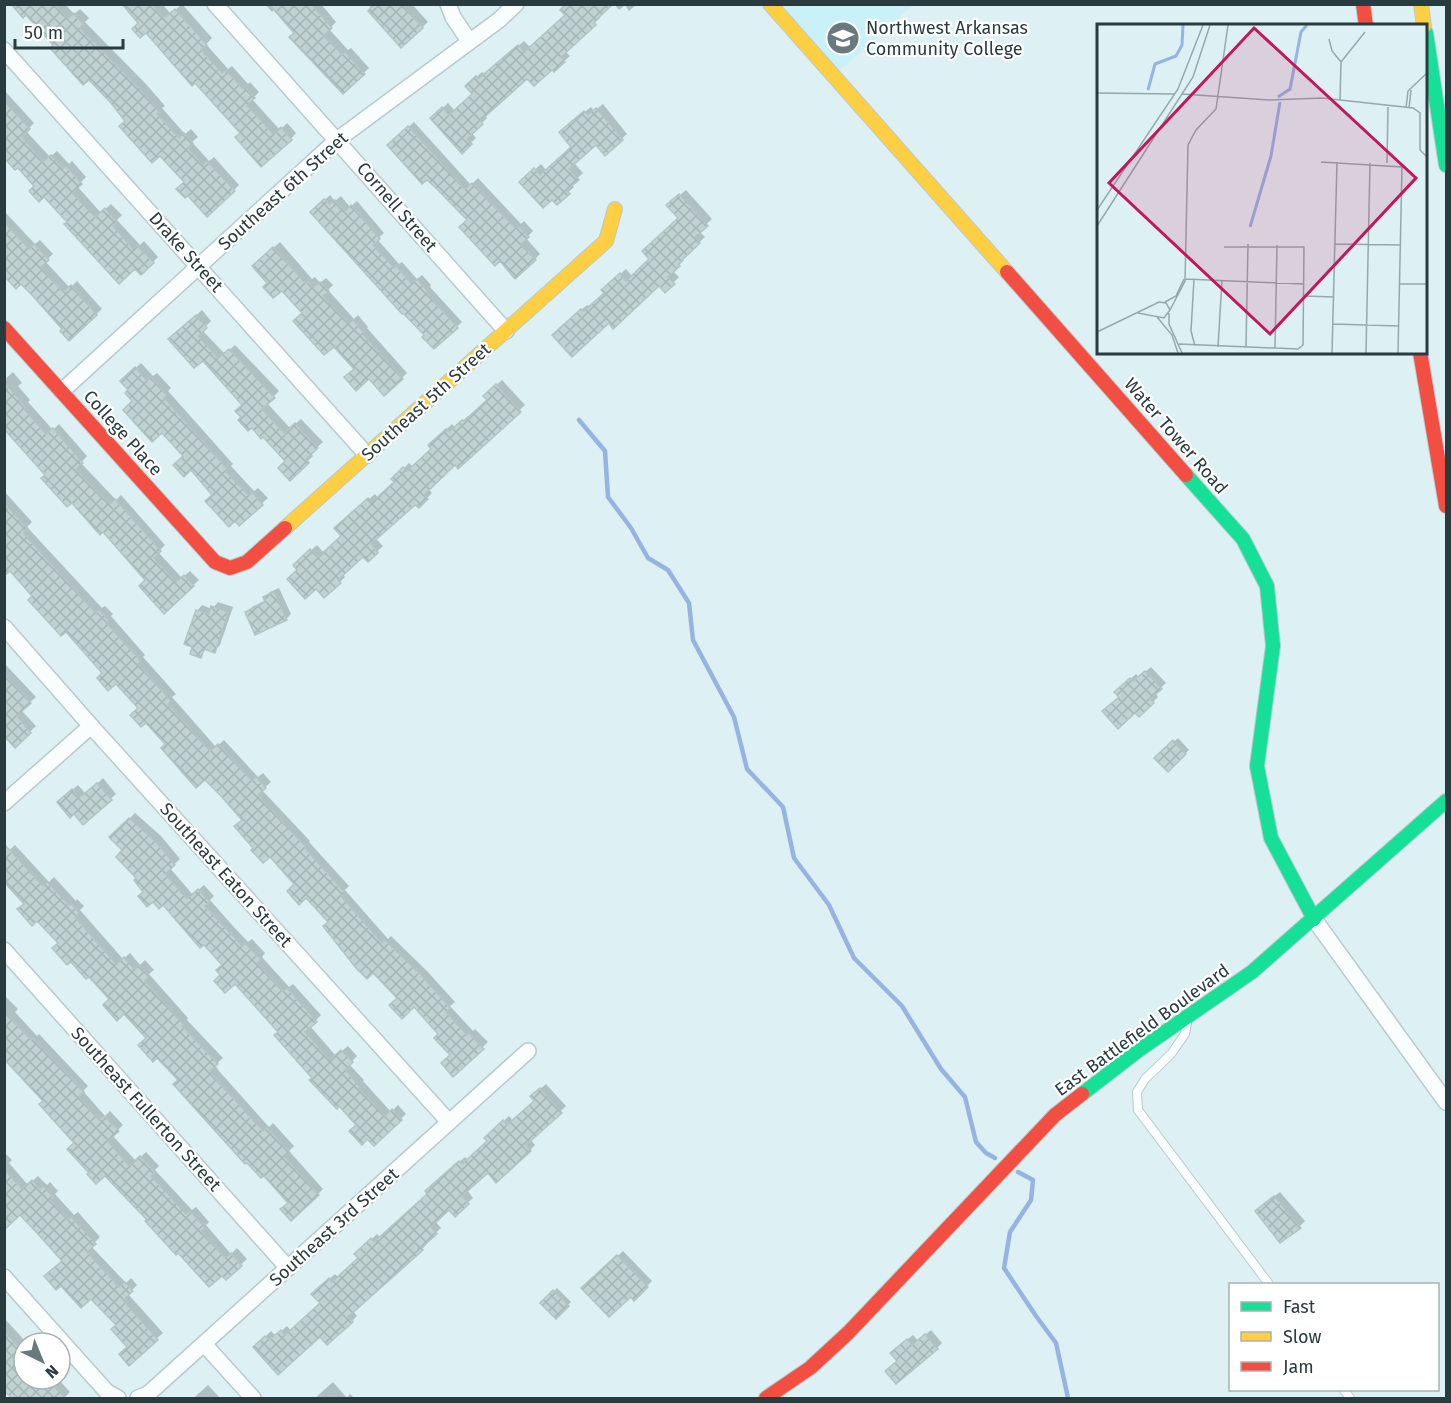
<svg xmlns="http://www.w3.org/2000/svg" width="1451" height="1403" font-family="'Fira Sans',sans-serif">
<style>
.built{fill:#cbf1f8}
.shadow{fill:#0003}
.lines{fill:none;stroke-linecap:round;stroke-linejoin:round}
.stream{stroke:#95b4e2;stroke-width:4.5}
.building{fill:url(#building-cross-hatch);stroke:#b3c4c4;stroke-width:1.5}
.lane-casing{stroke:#b9cacd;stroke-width:10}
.street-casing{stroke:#b9cacd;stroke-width:18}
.fast-casing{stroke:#b9cacd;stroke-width:16}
.slow-casing{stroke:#b9cacd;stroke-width:16}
.jam-casing{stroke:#b9cacd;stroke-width:16}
.lane{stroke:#fafdfd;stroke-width:8}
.street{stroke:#fafdfd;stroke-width:15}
.fast{stroke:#16e098;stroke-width:14}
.slow{stroke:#ffcf43;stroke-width:14}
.jam{stroke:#f24e42;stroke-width:14}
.labels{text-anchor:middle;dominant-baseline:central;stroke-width:4.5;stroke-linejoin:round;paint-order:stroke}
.poi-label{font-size:18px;fill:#2a3b3f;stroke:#fff;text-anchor:start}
.street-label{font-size:18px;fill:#2a3b3f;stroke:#fff}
.inset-river{fill:none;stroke:#95b4e2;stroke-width:3}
.inset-road{fill:none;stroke:#95a8ab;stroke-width:1.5}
.view{fill:#c2185b;fill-opacity:0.15;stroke:#c2185b;stroke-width:3}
.inset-edge{fill:none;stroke:#2a3b3f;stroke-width:3}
</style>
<defs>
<pattern id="building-cross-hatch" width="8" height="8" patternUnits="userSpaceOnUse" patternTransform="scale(1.5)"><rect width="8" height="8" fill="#c0d2d2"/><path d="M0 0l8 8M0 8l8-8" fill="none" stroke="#a5b5b5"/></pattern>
</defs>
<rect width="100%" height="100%" fill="#ddf0f3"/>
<path class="built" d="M 781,5 L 913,5 L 839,71 Z"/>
<g class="shadow">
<path d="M 13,4 L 65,4 L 74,14 L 80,9 L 89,18 L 85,22 L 146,84 L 165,106 L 162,108 L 185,134 L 191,129 L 198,137 L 192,142 L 209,161 L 214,157 L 239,185 L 234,190 L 186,182 L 127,120 L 89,77 L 55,45 L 26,13 Z"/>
<path d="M 124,4 L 162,4 L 171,14 L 182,4 L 212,38 L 206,44 L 228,69 L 232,66 L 248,84 L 250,82 L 259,92 L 252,99 L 280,130 L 287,123 L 296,133 L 291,139 L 242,133 Z"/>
<path d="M 265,4 L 321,4 L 336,22 L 329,29 L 348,50 L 351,48 L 369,68 L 343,92 L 296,32 L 275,9 L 272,12 Z"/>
<path d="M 368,4 L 412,4 L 428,22 L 402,46 Z"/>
<path d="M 614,4 L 637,4 L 629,11 L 625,5 L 619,10 Z"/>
<path d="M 598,16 L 600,18 L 565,51 L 570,56 L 554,70 L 552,68 L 527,76 L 485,115 L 487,118 L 472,133 L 476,138 L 462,151 L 432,118 L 448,103 L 455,111 L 474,94 L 472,81 L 482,72 L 485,74 L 524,41 L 531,48 Z"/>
<path d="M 4,90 L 34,123 L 26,131 L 50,157 L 57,151 L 69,164 L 72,161 L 86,177 L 77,186 L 101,213 L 111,204 L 122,215 L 117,220 L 140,245 L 144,241 L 158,257 L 153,262 L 69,221 L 18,166 L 4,157 Z"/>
<path d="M 603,104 L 627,134 L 605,153 L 597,143 L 574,163 L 583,173 L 571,184 L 574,187 L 557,203 L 527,177 L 541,164 L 546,170 L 573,146 L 566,127 L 591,107 L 594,111 Z"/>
<path d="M 414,122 L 471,185 L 478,178 L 521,224 L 524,221 L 533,231 L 526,238 L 540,254 L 535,259 L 469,220 L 427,178 L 394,140 Z"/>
<path d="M 686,190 L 712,219 L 699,231 L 705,237 L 682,258 L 684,260 L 673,271 L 679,277 L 665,291 L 659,284 L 609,321 L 559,330 L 587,305 L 590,307 L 606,293 L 603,290 L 626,269 L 632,276 L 651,259 L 680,218 L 674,200 Z"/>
<path d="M 330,195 L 335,201 L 341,196 L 350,207 L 357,201 L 384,233 L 377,239 L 399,264 L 402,262 L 417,279 L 422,275 L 431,285 L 430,287 L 462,322 L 434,347 L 426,335 L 312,212 Z"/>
<path d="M 4,211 L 35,244 L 40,240 L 53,254 L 45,261 L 70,288 L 77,281 L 102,309 L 69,339 L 64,328 L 21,282 L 4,274 Z"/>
<path d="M 280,242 L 312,279 L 315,277 L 320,283 L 326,278 L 333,285 L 328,290 L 354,319 L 358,315 L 368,327 L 367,328 L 407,373 L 402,378 L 370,377 L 355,368 L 282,289 L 269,283 L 259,261 Z"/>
<path d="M 202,310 L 211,321 L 202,330 L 225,354 L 235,345 L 279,391 L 267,403 L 290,428 L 301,419 L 323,442 L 311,453 L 313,456 L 290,478 L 287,461 L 243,417 L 244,404 L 203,359 L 176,334 Z"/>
<path d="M 141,363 L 153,376 L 157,373 L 171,388 L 168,391 L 233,464 L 231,466 L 254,491 L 258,488 L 268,498 L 239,524 L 185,456 L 134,401 L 130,390 L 122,381 Z"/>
<path d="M 13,372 L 22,383 L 18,386 L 30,400 L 28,402 L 53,430 L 59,424 L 87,456 L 81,463 L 116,500 L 121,495 L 165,545 L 158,552 L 182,578 L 190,571 L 199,580 L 164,612 L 147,580 L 103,530 L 47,474 L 4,428 L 4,380 Z"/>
<path d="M 502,380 L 525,405 L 458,467 L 455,463 L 428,489 L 432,493 L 419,506 L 415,503 L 375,538 L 383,546 L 368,560 L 363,555 L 342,574 L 345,577 L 340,582 L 299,570 L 300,560 L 317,545 L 324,553 L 343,535 L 342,523 L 375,494 L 378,498 L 395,482 L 393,479 L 409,463 L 413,467 L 433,449 L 430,445 L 452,424 L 455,428 L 468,416 L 470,417 L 489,400 L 485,396 Z"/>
<path d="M 4,491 L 32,522 L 27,527 L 102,608 L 105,606 L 113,614 L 111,616 L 145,655 L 143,657 L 176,694 L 172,697 L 216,747 L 224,740 L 258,777 L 263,773 L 271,782 L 262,790 L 310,841 L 309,842 L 349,886 L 345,890 L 388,939 L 391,936 L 427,971 L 455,1002 L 450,1006 L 473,1031 L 475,1029 L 488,1042 L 453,1075 L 452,1055 L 440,1034 L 414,1005 L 399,998 L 270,855 L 255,848 L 243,819 L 222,795 L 167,744 L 140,708 L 116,681 L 104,673 L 10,569 L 4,571 Z"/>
<path d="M 279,588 L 291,614 L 286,619 L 247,613 L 252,607 L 266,600 L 264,597 L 270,592 Z"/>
<path d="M 218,602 L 233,607 L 220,645 L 214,651 L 207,648 L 200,656 L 197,611 L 202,605 L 212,609 Z"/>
<path d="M 4,663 L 36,697 L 21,710 L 36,726 L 15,746 L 4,733 Z"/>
<path d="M 1151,667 L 1166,683 L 1155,693 L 1158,697 L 1153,702 L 1120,696 L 1116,692 L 1136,674 L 1139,677 Z"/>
<path d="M 1178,738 L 1189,750 L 1168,770 L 1157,758 Z"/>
<path d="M 103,778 L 116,794 L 83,823 L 64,797 L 78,785 L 86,794 Z"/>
<path d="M 135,813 L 161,836 L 180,859 L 170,868 L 193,895 L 204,885 L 214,896 L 210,900 L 233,926 L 248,942 L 252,939 L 265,953 L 262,957 L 289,987 L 293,984 L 321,1015 L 310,1026 L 336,1056 L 348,1046 L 357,1056 L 349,1064 L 364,1080 L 363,1081 L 391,1112 L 398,1105 L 406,1114 L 374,1144 L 358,1124 L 314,1078 L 280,1032 L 235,982 L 222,975 L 224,965 L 163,903 L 145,891 L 124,850 L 111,837 Z"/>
<path d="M 15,845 L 49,882 L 54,877 L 76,901 L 77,899 L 84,906 L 80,910 L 123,959 L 130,953 L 140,965 L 145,960 L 154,970 L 149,974 L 188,1018 L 187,1020 L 223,1058 L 215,1065 L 219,1071 L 269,1127 L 273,1123 L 294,1146 L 289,1151 L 323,1189 L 318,1194 L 289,1202 L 180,1079 L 148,1038 L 59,943 L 26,903 L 4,855 Z"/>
<path d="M 4,995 L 18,1009 L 15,1012 L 37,1036 L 39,1034 L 88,1086 L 83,1091 L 105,1116 L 110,1111 L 123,1125 L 112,1135 L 136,1161 L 146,1152 L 159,1166 L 155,1170 L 192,1210 L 196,1207 L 209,1222 L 206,1225 L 231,1254 L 237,1248 L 247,1259 L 226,1278 L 149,1220 L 105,1174 L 91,1173 L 76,1143 L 45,1101 L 4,1057 Z"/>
<path d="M 546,1084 L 566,1106 L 530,1139 L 535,1145 L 530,1150 L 488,1171 L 467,1190 L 473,1198 L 455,1215 L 449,1208 L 435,1221 L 441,1228 L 426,1242 L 427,1244 L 422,1249 L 353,1311 L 357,1316 L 352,1321 L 320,1335 L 255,1347 L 271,1331 L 276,1336 L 287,1326 L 291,1331 L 321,1303 L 319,1288 L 335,1274 L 339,1278 L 360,1258 L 362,1249 L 377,1234 L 381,1238 L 429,1194 L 432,1186 L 465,1157 L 468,1160 L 489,1141 L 486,1138 L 509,1116 L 513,1121 L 536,1100 L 532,1096 Z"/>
<path d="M 4,1152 L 12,1160 L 9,1163 L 28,1185 L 38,1176 L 47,1185 L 50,1182 L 58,1191 L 55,1194 L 74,1215 L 78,1212 L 100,1237 L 91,1246 L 126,1283 L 131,1278 L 137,1285 L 128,1294 L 163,1333 L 129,1363 L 129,1347 L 117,1325 L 64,1260 L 20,1213 L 4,1228 Z"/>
<path d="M 1280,1192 L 1305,1221 L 1300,1226 L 1262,1205 Z"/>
<path d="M 623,1251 L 652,1281 L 634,1299 L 631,1295 L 584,1288 Z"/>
<path d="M 557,1288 L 571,1302 L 556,1316 L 542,1303 Z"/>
<path d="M 4,1318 L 27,1343 L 24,1343 L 24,1379 L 50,1379 L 56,1385 L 60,1381 L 70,1392 L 64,1398 L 14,1398 L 4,1388 Z"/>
<path d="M 931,1330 L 942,1343 L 937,1348 L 898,1360 L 897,1348 L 913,1335 L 918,1341 Z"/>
<path d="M 333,1382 L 347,1398 L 350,1394 L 354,1398 L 315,1398 Z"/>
<path d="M 208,1385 L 220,1398 L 194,1398 L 197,1395 Z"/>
</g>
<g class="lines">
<g class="stream">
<path d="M 579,420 L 605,451 L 608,497 L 631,528 L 648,558 L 668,570 L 689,603 L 693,640 L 734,717 L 747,769 L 783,807 L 794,858 L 829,905 L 854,958 L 902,1006 L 941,1069 L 965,1097 L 976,1142 L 986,1153 L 995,1158"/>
<path d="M 1018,1172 L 1033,1180 L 1031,1200 L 1010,1232 L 1004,1268 L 1036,1316 L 1056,1343 L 1068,1398"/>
</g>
</g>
<g class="building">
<path d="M 11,4 L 55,4 L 68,19 L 74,13 L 84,25 L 80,28 L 141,90 L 160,112 L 157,114 L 179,138 L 184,133 L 193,143 L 188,148 L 203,165 L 207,161 L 235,191 L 207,217 L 188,196 L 185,198 L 176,189 L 184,182 L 160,156 L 152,163 L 119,126 L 125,121 L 111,103 L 89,80 L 83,85 L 50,48 L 53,45 L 26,15 L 23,18 Z"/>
<path d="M 122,4 L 152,4 L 164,18 L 175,9 L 207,45 L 201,50 L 222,73 L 226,70 L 242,88 L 244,86 L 255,98 L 247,105 L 273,134 L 281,127 L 292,140 L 261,167 L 235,137 L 240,133 L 195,83 L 192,86 L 146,33 L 140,38 L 132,29 L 138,23 Z"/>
<path d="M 269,4 L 311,4 L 332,28 L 324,35 L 342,55 L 345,52 L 365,74 L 343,94 L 289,37 L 294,33 Z"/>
<path d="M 374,4 L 402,4 L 423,28 L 401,48 L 368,11 Z"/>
<path d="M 566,4 L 613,4 L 594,22 L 596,25 L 561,57 L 565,62 L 554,72 L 552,70 L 534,86 L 527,79 L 480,121 L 483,124 L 467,139 L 472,144 L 462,154 L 430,118 L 442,107 L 449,115 L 472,94 L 465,86 L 476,76 L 478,79 L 518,45 L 524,52 L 565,15 L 560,10 Z"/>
<path d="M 4,101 L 30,129 L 22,137 L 43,162 L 51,155 L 63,168 L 66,166 L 82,184 L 72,193 L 95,217 L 105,208 L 117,222 L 113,226 L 133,249 L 137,245 L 154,263 L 141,275 L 135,269 L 119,284 L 64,224 L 67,222 L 44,197 L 39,202 L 29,191 L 34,186 L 18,168 L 15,170 L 4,158 Z"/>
<path d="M 596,108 L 623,140 L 605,156 L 596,145 L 569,169 L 579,180 L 567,190 L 570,194 L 557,205 L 552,200 L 543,208 L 519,182 L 534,168 L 540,175 L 571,147 L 559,132 L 584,111 L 588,115 Z"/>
<path d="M 408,126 L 465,189 L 472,183 L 515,228 L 518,226 L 529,237 L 521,244 L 536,260 L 515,279 L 500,261 L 495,266 L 459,227 L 467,220 L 436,188 L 427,180 L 422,184 L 387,145 Z"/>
<path d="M 679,194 L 708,226 L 695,237 L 700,243 L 678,264 L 680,266 L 668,277 L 675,284 L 665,293 L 659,286 L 613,329 L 609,323 L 572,357 L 552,335 L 581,309 L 584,311 L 604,293 L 601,290 L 620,273 L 626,281 L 649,259 L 642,251 L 678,218 L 666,205 Z"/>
<path d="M 324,199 L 330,204 L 335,200 L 345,211 L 351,205 L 380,239 L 373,245 L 394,268 L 396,266 L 411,283 L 417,279 L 427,291 L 426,292 L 458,328 L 434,349 L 422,337 L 424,335 L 403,313 L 402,314 L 310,212 Z"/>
<path d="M 4,222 L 29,249 L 34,244 L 49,260 L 41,267 L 63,292 L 71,285 L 97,315 L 69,341 L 60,331 L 62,329 L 32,295 L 21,284 L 16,289 L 4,276 Z"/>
<path d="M 273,247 L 306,284 L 308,281 L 314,287 L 320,282 L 329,291 L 323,296 L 348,323 L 352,319 L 364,333 L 363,334 L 403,379 L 384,396 L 369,379 L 356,391 L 344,377 L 354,369 L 334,347 L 324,355 L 293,321 L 302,313 L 282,291 L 273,298 L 263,287 L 267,283 L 252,266 Z"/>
<path d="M 196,315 L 207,328 L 198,336 L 218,358 L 229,349 L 275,398 L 262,409 L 284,433 L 295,423 L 318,448 L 306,459 L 309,463 L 290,481 L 278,468 L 285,461 L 263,437 L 261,439 L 252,428 L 248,431 L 238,420 L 241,417 L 235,411 L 242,405 L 203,361 L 194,368 L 168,339 Z"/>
<path d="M 135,367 L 147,381 L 151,377 L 167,395 L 164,398 L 228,470 L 226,472 L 248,495 L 252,492 L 263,505 L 239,526 L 235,521 L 229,527 L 205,501 L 212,495 L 191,470 L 184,477 L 173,465 L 183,456 L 162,433 L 152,442 L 123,410 L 132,401 L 125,393 L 128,390 L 120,381 Z"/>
<path d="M 4,382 L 26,407 L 24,409 L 46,434 L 53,428 L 83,463 L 76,469 L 100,495 L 110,504 L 115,499 L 161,551 L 154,558 L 176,582 L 184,575 L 194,586 L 164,614 L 139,586 L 145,580 L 103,532 L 100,535 L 72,503 L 67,507 L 41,478 L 45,475 L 4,429 Z"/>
<path d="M 496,384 L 521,412 L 458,469 L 455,465 L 424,495 L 428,499 L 419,508 L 415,505 L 371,544 L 378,553 L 368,562 L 363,557 L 338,580 L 341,583 L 324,598 L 316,589 L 305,599 L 287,579 L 297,570 L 293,565 L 310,549 L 318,557 L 341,536 L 334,528 L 368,498 L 372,502 L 394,482 L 391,479 L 403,467 L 407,471 L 431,449 L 428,445 L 446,429 L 449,432 L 462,420 L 464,421 L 487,400 L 483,396 Z"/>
<path d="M 4,503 L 28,529 L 23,533 L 96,613 L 99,610 L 109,621 L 106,623 L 141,661 L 138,664 L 171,701 L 168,704 L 210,751 L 218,744 L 252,781 L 256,777 L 266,788 L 258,795 L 306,847 L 305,848 L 345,893 L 341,896 L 382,943 L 385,940 L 422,976 L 450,1008 L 446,1012 L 467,1035 L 469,1033 L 484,1049 L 453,1077 L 441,1063 L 450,1055 L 434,1038 L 438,1034 L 414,1007 L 402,1019 L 389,1005 L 397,998 L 373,973 L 367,979 L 356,968 L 323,926 L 328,922 L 306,898 L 299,905 L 287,891 L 294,884 L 270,857 L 263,863 L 251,850 L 253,848 L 234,826 L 242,820 L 221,796 L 205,780 L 196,788 L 161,748 L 165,744 L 146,723 L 141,727 L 130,715 L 138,708 L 116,684 L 108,691 L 97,678 L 102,673 L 66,632 L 61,636 L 40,613 L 28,600 L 32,596 L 10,571 L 4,576 Z"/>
<path d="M 274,592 L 287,620 L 255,635 L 245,612 L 265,602 L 263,597 Z"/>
<path d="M 211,606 L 228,612 L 215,653 L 204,649 L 201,658 L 190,654 L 192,647 L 184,644 L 196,610 L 209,614 Z"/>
<path d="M 1145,671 L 1162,689 L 1150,699 L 1154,703 L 1139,717 L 1135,713 L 1118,729 L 1102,711 L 1119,697 L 1114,692 L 1130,678 L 1133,681 Z"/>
<path d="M 4,674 L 31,703 L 17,716 L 31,733 L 15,748 L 4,736 Z"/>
<path d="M 1173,740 L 1186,754 L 1168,772 L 1154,758 Z"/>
<path d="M 97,783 L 112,800 L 83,825 L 74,814 L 70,818 L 57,802 L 72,789 L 79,798 Z"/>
<path d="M 129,818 L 156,842 L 175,865 L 165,874 L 187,899 L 198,889 L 210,902 L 205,906 L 228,931 L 242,946 L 245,943 L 261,960 L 257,963 L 283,991 L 287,988 L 317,1022 L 305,1032 L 330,1060 L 341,1050 L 353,1062 L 345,1070 L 360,1087 L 359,1088 L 385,1116 L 392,1109 L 402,1120 L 374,1146 L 367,1139 L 362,1145 L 349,1131 L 356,1125 L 339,1106 L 337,1109 L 309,1080 L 312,1078 L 274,1035 L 278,1032 L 235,984 L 225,993 L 214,981 L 220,975 L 216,970 L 222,965 L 204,945 L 200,948 L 163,905 L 159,909 L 153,902 L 147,907 L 138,896 L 143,892 L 134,880 L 136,878 L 116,857 L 122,850 L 109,837 Z"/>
<path d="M 4,844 L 43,886 L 47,882 L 69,905 L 71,904 L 79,913 L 75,917 L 116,964 L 124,957 L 134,969 L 139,965 L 149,976 L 145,981 L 184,1025 L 182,1026 L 218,1064 L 210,1071 L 214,1077 L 263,1131 L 267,1127 L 290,1153 L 285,1157 L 319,1195 L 291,1221 L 280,1209 L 288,1203 L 264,1176 L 261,1178 L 247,1163 L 245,1164 L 173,1084 L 178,1080 L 157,1058 L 153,1062 L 138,1045 L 146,1038 L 124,1014 L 117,1021 L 103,1005 L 109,999 L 89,977 L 86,979 L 71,962 L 67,965 L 52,948 L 58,943 L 37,921 L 32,926 L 17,909 L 24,904 L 4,882 Z"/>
<path d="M 4,1011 L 31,1040 L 33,1038 L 84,1092 L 79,1097 L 99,1120 L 104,1116 L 119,1131 L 108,1141 L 129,1166 L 140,1156 L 155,1172 L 151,1176 L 186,1214 L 190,1211 L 205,1228 L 201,1231 L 225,1258 L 231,1253 L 242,1266 L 226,1280 L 222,1276 L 209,1287 L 178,1253 L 176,1255 L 145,1221 L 147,1220 L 105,1176 L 96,1184 L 87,1174 L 89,1173 L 67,1149 L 74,1143 L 39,1104 L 43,1101 L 4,1059 Z"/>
<path d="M 540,1088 L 562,1113 L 526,1145 L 531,1151 L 496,1183 L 488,1173 L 462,1196 L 469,1204 L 455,1217 L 449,1210 L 431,1227 L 437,1234 L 421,1248 L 423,1250 L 348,1317 L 353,1322 L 327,1345 L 320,1337 L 278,1375 L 253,1347 L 265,1336 L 269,1340 L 281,1330 L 285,1335 L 320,1303 L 311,1294 L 329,1278 L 332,1282 L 358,1258 L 354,1254 L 371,1238 L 374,1242 L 427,1194 L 425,1191 L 459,1161 L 462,1164 L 487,1141 L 484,1138 L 503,1120 L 507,1125 L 534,1101 L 530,1096 Z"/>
<path d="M 4,1169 L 22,1189 L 32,1180 L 40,1189 L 43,1186 L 54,1198 L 51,1200 L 68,1220 L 71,1217 L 96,1244 L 87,1252 L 119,1287 L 125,1282 L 133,1291 L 123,1300 L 158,1340 L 129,1366 L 119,1354 L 127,1347 L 111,1329 L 116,1325 L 91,1299 L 81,1308 L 61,1286 L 56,1290 L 44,1276 L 62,1261 L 38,1234 L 20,1215 L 4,1230 Z"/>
<path d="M 1274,1196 L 1301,1228 L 1280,1243 L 1255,1211 Z"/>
<path d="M 617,1255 L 648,1287 L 634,1301 L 631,1297 L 609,1317 L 581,1288 Z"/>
<path d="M 553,1290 L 569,1306 L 556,1319 L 540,1303 Z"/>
<path d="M 4,1332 L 24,1352 L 24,1379 L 40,1379 L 50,1389 L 54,1385 L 66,1398 L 12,1398 L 4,1391 Z"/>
<path d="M 925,1334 L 938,1349 L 896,1384 L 885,1371 L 897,1361 L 890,1353 L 907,1339 L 912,1345 Z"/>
</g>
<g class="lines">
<g class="lane-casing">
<g id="lane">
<path d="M 1187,1024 L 1185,1034 L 1171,1054 L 1145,1079 L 1137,1092 L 1138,1110 L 1269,1284"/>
<path d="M 1344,1390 L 1350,1398"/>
</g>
</g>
<g class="street-casing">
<g id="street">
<path d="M 215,4 L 506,331"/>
<path d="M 448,4 L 453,17 L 469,41"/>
<path d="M 4,50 L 367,455"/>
<path d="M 62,391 L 337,140 L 499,20 L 516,4"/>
<path d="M 4,627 L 91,726 L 449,1122"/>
<path d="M 4,803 L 91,726"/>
<path d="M 1314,919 L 1446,1102"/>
<path d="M 4,950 L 288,1268"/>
<path d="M 4,1277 L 107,1392 L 118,1398"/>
<path d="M 204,1344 L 253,1398"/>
<path d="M 138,1398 L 148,1394 L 528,1051"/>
</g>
</g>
<g class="fast-casing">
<g id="fast">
<path d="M 1426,33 L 1446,165"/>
<path d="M 1186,475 L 1243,539 L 1267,586 L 1273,646 L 1257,766 L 1271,838 L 1314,919"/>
<path d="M 1082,1094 L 1139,1050 L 1252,972 L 1446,801"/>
</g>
</g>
<g class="slow-casing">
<g id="slow">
<path d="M 770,4 L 1007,272"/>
<path d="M 1421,4 L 1424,26"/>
<path d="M 285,528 L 606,241 L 615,209"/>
</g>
</g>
<g class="jam-casing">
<g id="jam">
<path d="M 1363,4 L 1366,26"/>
<path d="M 1007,272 L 1186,475"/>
<path d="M 4,328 L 215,562 L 230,568 L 247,562 L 285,528"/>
<path d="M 1420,352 L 1446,506"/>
<path d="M 766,1398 L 810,1368 L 848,1333 L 1055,1115 L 1082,1094"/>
</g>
</g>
<use href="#lane" class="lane"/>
<use href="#street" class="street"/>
<use href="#fast" class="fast"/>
<use href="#slow" class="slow"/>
<use href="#jam" class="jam"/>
</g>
<defs>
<g id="university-disc" transform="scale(1.725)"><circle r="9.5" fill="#697a7e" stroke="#fff"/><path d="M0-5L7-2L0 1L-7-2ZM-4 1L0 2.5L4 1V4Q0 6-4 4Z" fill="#fff"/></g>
</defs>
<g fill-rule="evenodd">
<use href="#university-disc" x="843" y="38"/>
</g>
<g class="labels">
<g class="poi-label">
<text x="866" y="28">Northwest Arkansas<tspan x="866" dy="21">Community College</tspan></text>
</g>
<g class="street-label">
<text transform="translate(283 191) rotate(-42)">Southeast 6th Street</text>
<text transform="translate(397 207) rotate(49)">Cornell Street</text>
<text transform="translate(186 252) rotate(48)">Drake Street</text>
<text transform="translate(426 402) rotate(-42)">Southeast 5th Street</text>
<text transform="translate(123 433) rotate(48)">College Place</text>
<text transform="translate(1176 436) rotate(49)">Water Tower Road</text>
<text transform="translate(226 875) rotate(48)">Southeast Eaton Street</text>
<text transform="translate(1142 1030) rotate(-36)">East Battlefield Boulevard</text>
<text transform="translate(146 1109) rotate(48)">Southeast Fullerton Street</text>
<text transform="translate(334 1227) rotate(-42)">Southeast 3rd Street</text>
</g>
</g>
<g transform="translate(1097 24)">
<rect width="330" height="330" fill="#ddf0f3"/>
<path class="inset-river" d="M 51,66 L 58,40 L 79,32 L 85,21 L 86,1M 181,73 L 193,65 L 204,8 L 210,1M 153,203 L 174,132 L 183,78"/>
<path class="inset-road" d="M 232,15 L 235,27 L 244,38M 0,69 L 77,70M 85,70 L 172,76 L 225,74 L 316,84 L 323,89 L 323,126 L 330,133M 243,76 L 244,38 L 268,8M 309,84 L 311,67 L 330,49M 312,84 L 314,66M 224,138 L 305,143 L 301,329M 290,139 L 291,83M 0,186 L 81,65 L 106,1M 0,202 L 96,53 L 113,1M 238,220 L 304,221M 88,255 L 207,260M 97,255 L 94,307 L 98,322M 303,260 L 330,260M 207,272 L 237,273M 68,278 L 79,272 L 87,255M 73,286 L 88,257 L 91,121 L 99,106 L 119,85 L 131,1M 72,289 L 72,300 L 85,329M 60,293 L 75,311 L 81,329M 236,300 L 302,302M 0,308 L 62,278 L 69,279 L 73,286 L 67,294 L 41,289M 82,320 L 201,325 L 206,321 L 207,223 L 127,223M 121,323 L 125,256M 149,323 L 151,220M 178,324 L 180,221M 235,329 L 240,138M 269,329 L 273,139"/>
<path class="view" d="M 157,4 L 319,154 L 173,310 L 12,159 Z"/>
<rect width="330" height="330" class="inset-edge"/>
</g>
<rect width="1451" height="1403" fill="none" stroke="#2a3b3f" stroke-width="12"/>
<rect x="1229" y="1283" width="210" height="108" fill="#ffffff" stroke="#aab1b2" stroke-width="1.5"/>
<rect x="1241" y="1302" width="30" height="9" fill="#16e098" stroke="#aab1b2" stroke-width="1.5"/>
<text x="1283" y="1313" font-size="18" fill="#2a3b3f">Fast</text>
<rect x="1241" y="1332" width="30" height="9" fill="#ffcf43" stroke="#aab1b2" stroke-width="1.5"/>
<text x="1283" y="1343" font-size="18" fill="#2a3b3f">Slow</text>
<rect x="1241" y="1362" width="30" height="9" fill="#f24e42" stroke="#aab1b2" stroke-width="1.5"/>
<text x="1283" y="1373" font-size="18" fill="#2a3b3f">Jam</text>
<g transform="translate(42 1361) rotate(137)"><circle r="28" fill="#ffffff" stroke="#aab1b2" stroke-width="1.5"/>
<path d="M0-4.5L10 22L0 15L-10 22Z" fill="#697a7e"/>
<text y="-9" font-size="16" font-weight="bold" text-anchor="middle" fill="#2a3b3f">N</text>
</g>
<path d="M15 39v9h108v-9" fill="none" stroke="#2a3b3f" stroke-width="3"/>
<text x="24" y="39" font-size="18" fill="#2a3b3f" stroke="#ffffff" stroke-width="4.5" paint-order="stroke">50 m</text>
</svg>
